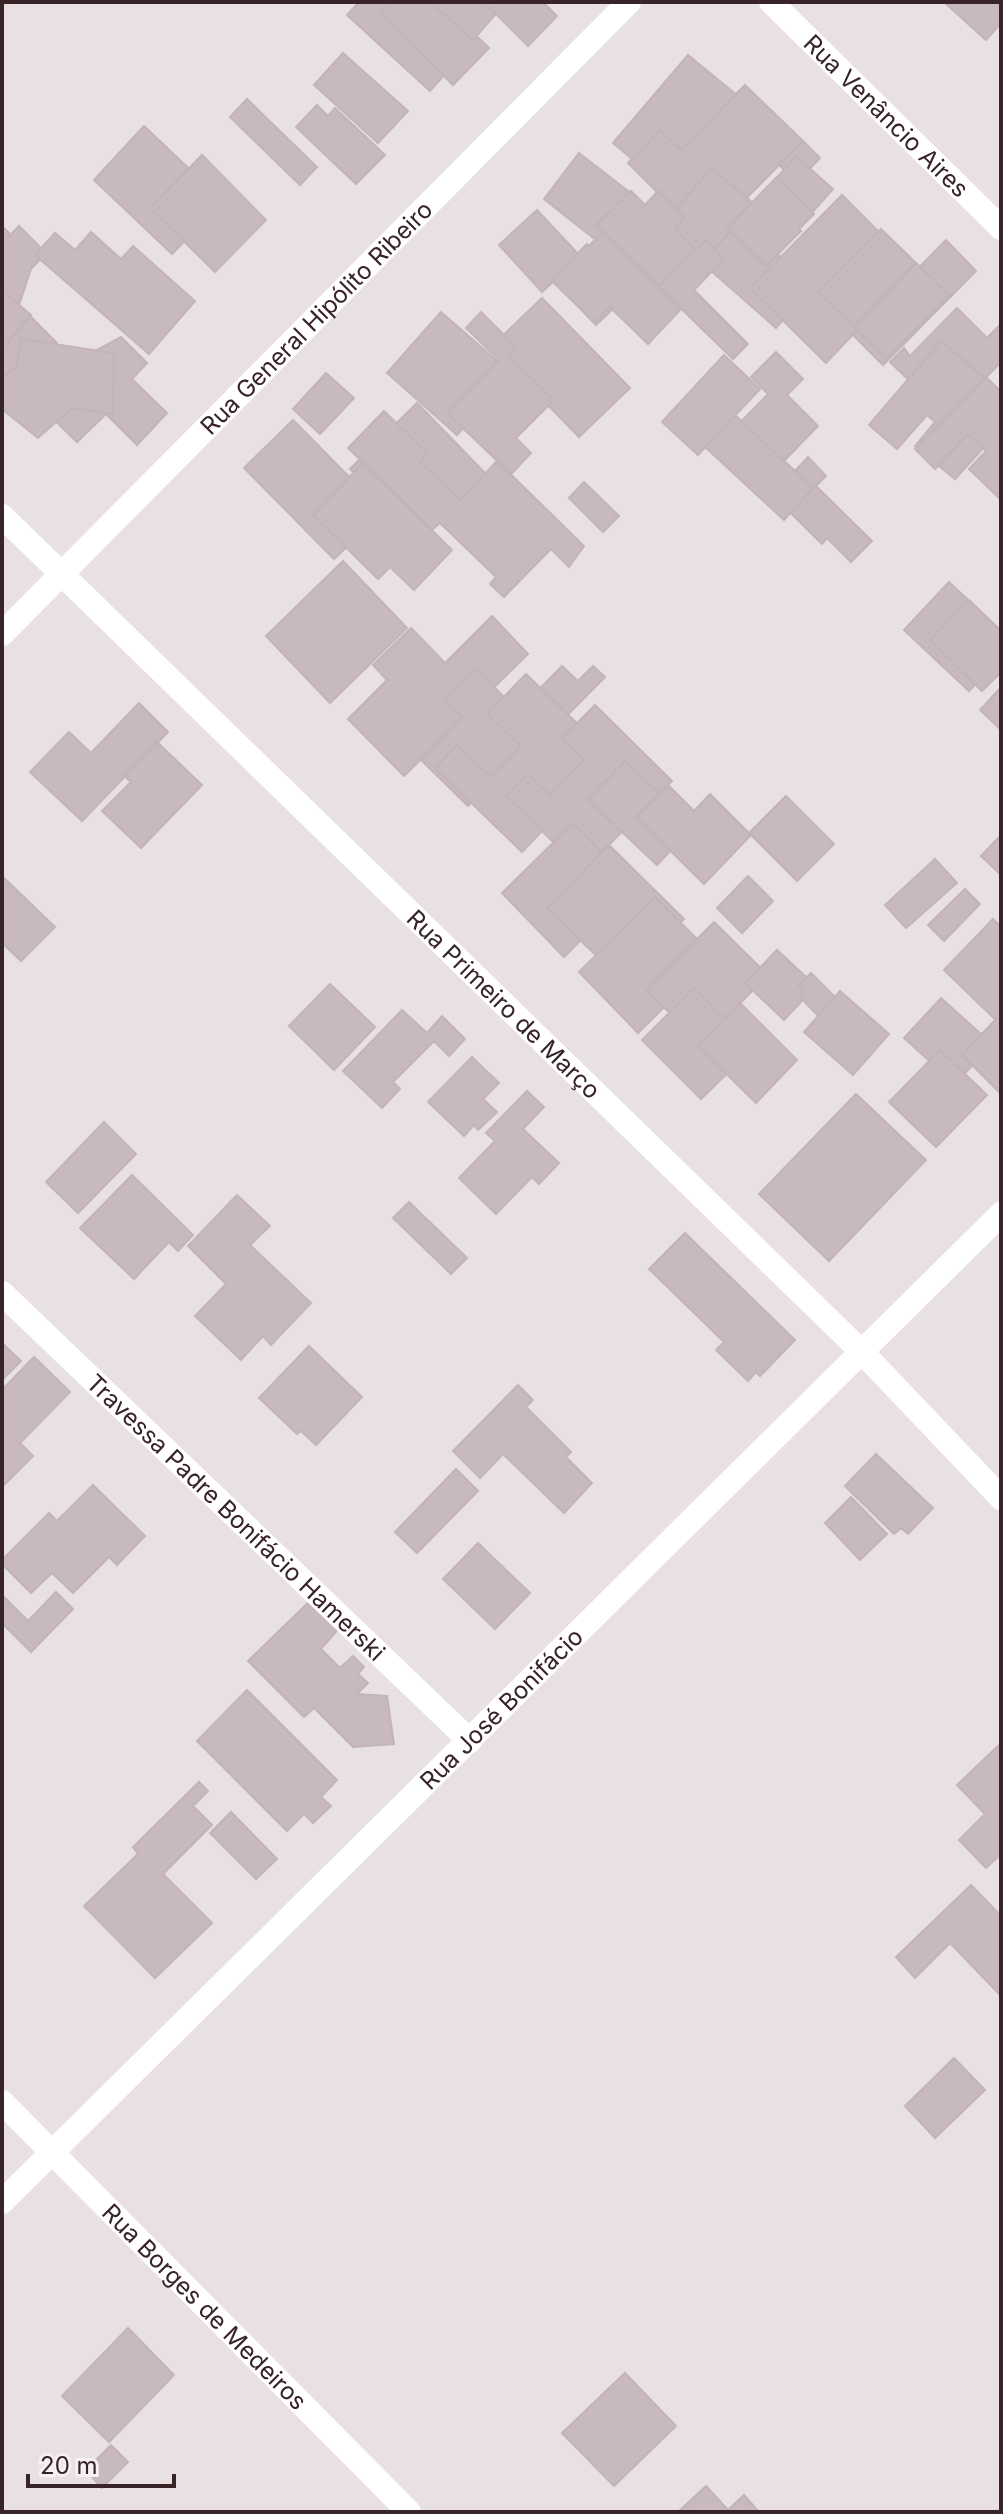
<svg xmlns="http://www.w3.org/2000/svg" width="1003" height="2514" font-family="Inter,sans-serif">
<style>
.building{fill:#c7b9bd;stroke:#c2b4b8;stroke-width:2}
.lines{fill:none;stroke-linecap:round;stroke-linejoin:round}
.minor{stroke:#fff;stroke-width:24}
.labels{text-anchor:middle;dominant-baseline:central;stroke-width:7;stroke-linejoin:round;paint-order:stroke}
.street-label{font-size:24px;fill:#382326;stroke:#f6f0f3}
</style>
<rect width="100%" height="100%" fill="#e9e0e3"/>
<g class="building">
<path d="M 359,2 L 415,2 L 467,49 L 430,91 L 347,15 Z"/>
<path d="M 390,2 L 441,2 L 489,48 L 453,85 L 380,13 Z"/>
<path d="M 430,2 L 506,2 L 473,40 Z"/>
<path d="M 484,2 L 543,2 L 557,16 L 528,46 Z"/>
<path d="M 944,2 L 1001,2 L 1001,23 L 986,40 Z"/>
<path d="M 343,53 L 408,111 L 378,143 L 314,85 Z"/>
<path d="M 688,55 L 750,106 L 675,195 L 613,143 Z"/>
<path d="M 745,85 L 803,141 L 720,225 L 697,203 L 683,218 L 628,163 L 660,130 L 681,150 Z"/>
<path d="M 247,99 L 317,167 L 300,185 L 230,117 Z"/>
<path d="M 317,105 L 328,116 L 335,108 L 385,155 L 356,184 L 296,127 Z"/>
<path d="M 144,126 L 223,201 L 172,254 L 94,180 Z"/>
<path d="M 803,141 L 820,158 L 797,182 L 779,165 Z"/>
<path d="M 579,153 L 637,198 L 601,244 L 544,199 Z"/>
<path d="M 202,155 L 266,220 L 215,272 L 150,208 Z"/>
<path d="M 796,156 L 833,189 L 776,253 L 813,286 L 776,328 L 702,263 Z"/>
<path d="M 712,168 L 754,204 L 702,263 L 660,227 Z"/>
<path d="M 777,177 L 814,214 L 799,229 L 801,231 L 766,266 L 727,228 Z"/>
<path d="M 631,191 L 645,205 L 658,191 L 685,217 L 675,229 L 695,249 L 658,286 L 596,225 Z"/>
<path d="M 842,195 L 890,243 L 832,302 L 859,328 L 826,363 L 750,288 Z"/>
<path d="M 537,210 L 580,256 L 591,245 L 633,290 L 596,325 L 554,281 L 542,292 L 499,245 Z"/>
<path d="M 2,226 L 18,242 L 2,259 Z"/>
<path d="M 19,226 L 46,253 L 31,269 L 19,305 L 57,343 L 12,388 L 2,378 L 2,244 Z"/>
<path d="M 881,229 L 916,263 L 854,327 L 818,292 Z"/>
<path d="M 91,232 L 121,259 L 133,246 L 195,301 L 149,354 L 35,255 L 55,233 L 75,250 Z"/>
<path d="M 603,232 L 681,309 L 648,344 L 610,307 L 595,323 L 551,280 L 587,244 L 589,246 Z"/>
<path d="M 706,240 L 724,259 L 694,290 L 748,344 L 733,359 L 659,287 Z"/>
<path d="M 946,240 L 976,271 L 883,365 L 853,335 Z"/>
<path d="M 916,263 L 949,295 L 886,359 L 854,327 Z"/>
<path d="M 2,290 L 31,315 L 2,349 Z"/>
<path d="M 542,298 L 630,388 L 579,437 L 491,347 Z"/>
<path d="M 957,308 L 987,338 L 1001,324 L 1001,362 L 947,417 L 890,362 L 904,348 L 910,356 Z"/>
<path d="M 441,312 L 511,373 L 457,435 L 387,373 Z"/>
<path d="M 481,312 L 516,347 L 508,355 L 554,400 L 516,438 L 531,453 L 511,474 L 447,413 L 499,360 L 466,328 Z"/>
<path d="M 121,337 L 147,363 L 132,379 L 167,413 L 137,445 L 106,414 L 77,442 L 33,399 L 62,369 Z"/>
<path d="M 21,339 L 114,353 L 113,414 L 72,408 L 38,438 L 2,409 L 2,379 L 17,365 Z"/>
<path d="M 941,341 L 1001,392 L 1001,460 L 985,446 L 955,479 L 915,446 L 935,422 L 927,415 L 897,449 L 869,425 Z"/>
<path d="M 776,352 L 803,379 L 787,395 L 818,426 L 784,461 L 795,471 L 808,457 L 826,476 L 816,486 L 872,541 L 851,562 L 827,538 L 822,544 L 720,443 L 768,394 L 751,377 Z"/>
<path d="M 724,355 L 760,389 L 698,455 L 662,422 Z"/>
<path d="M 326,373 L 354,398 L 320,434 L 293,409 Z"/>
<path d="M 986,377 L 1001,392 L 1000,499 L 969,469 L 986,451 L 968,434 L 935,469 L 915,449 Z"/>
<path d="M 417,403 L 487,475 L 421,539 L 350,469 Z"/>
<path d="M 384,411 L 427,453 L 420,462 L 460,500 L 497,461 L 584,546 L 569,567 L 551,549 L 504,597 L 490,584 L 496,577 L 440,523 L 432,530 L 348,448 Z"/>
<path d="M 735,415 L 813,488 L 784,520 L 705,447 Z"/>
<path d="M 293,420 L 384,512 L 334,559 L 244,468 Z"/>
<path d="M 363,463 L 452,550 L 414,590 L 390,567 L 378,579 L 313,515 Z"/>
<path d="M 584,482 L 619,516 L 603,532 L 569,498 Z"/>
<path d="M 343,561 L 407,628 L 330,703 L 266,636 Z"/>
<path d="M 949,582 L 1001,631 L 1001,658 L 969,691 L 904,630 Z"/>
<path d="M 969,600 L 1001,631 L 1001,672 L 982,691 L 930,640 Z"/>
<path d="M 492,616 L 528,654 L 404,776 L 348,719 L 387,680 L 373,665 L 411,628 L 445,663 Z"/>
<path d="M 562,666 L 578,681 L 593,666 L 605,677 L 545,738 L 538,732 L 468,806 L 421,760 L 462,717 L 444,699 L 475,668 L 518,711 Z"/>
<path d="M 526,674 L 612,757 L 522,852 L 435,768 L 457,745 L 491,777 L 521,746 L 487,714 Z"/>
<path d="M 1001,687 L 1001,730 L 980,710 Z"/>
<path d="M 139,703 L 168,732 L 82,821 L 30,772 L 69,732 L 91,753 Z"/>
<path d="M 595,705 L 672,781 L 583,871 L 506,796 L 528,774 L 550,795 L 584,760 L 562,738 Z"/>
<path d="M 157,742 L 202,785 L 141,848 L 102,811 L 131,782 L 124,776 Z"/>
<path d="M 625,761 L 694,826 L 657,865 L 588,800 Z"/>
<path d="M 668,785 L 694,811 L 710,794 L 751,835 L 704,884 L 636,817 Z"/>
<path d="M 786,796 L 834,844 L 797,881 L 749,833 Z"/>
<path d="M 573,823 L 635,886 L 564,957 L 502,893 Z"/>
<path d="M 1001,835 L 1001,875 L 981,856 Z"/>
<path d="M 609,845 L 684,919 L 648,956 L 631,938 L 605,964 L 547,908 Z"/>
<path d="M 935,859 L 957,883 L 906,928 L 885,905 Z"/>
<path d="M 2,876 L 55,927 L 21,961 L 2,943 Z"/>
<path d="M 748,876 L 773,901 L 742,933 L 717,908 Z"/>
<path d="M 965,889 L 980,904 L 944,941 L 928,925 Z"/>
<path d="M 655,897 L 715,957 L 638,1033 L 579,972 Z"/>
<path d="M 993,919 L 1001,927 L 1001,1025 L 944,970 Z"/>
<path d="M 714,922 L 768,975 L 701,1043 L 646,990 Z"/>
<path d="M 777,950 L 816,986 L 784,1020 L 745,983 Z"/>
<path d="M 811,973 L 847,1009 L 829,1027 L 799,996 L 804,992 L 798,986 Z"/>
<path d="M 330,984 L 375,1027 L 334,1070 L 289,1026 Z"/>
<path d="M 694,988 L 753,1048 L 701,1099 L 642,1040 Z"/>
<path d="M 840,991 L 889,1034 L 853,1075 L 804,1032 Z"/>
<path d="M 941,998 L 992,1044 L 955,1084 L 904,1038 Z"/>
<path d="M 740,1003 L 797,1060 L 756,1103 L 698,1046 Z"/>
<path d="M 402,1010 L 427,1033 L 442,1016 L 465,1039 L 449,1056 L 434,1041 L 393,1082 L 400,1089 L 382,1108 L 343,1071 Z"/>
<path d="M 997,1018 L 1001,1022 L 1001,1094 L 962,1055 Z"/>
<path d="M 940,1050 L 987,1095 L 936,1147 L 889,1102 Z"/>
<path d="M 472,1057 L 499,1083 L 483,1099 L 497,1112 L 478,1130 L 474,1125 L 464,1136 L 428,1102 Z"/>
<path d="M 527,1091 L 544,1107 L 523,1129 L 559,1163 L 539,1184 L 532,1177 L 496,1214 L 459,1178 L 495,1141 L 486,1133 Z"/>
<path d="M 856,1094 L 926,1160 L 829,1261 L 759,1194 Z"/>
<path d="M 104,1122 L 136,1154 L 78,1213 L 46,1182 Z"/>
<path d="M 132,1175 L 193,1235 L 178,1251 L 169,1242 L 134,1279 L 80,1228 Z"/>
<path d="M 237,1195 L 270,1226 L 250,1245 L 311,1303 L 271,1345 L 263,1336 L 241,1360 L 195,1316 L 226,1284 L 188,1246 Z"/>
<path d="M 409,1202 L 467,1258 L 451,1274 L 393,1218 Z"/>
<path d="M 685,1233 L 795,1340 L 760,1376 L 756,1372 L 748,1381 L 716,1350 L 724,1342 L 649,1269 Z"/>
<path d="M 2,1343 L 21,1361 L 2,1380 Z"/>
<path d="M 309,1346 L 362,1397 L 316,1445 L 301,1431 L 297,1434 L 259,1398 Z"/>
<path d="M 34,1357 L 70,1392 L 20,1443 L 33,1456 L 2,1487 L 2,1390 Z"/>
<path d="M 518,1385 L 533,1400 L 526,1407 L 571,1452 L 566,1457 L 592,1483 L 564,1513 L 503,1454 L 480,1478 L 453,1451 Z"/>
<path d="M 876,1454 L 933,1508 L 908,1534 L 901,1528 L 894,1534 L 845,1486 Z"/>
<path d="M 456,1469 L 478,1491 L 417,1553 L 395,1532 Z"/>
<path d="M 93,1485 L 145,1536 L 117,1565 L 109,1557 L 73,1593 L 52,1573 L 31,1593 L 2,1564 L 2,1560 L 49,1513 L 57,1521 Z"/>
<path d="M 851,1497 L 887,1534 L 860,1560 L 825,1523 Z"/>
<path d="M 478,1543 L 530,1593 L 495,1629 L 443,1579 Z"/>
<path d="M 56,1592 L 73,1609 L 31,1652 L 2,1623 L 2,1595 L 28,1621 Z"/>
<path d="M 311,1600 L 340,1627 L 321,1649 L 340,1668 L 353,1656 L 364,1667 L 358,1674 L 368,1683 L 357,1694 L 387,1696 L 394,1744 L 353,1747 L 314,1708 L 304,1717 L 248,1661 Z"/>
<path d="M 247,1690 L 337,1780 L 321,1797 L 331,1806 L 313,1823 L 304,1814 L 287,1831 L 197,1741 Z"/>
<path d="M 1001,1743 L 1001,1854 L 986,1868 L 959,1840 L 985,1814 L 957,1785 Z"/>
<path d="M 199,1782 L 208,1791 L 193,1806 L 212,1825 L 163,1874 L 212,1923 L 155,1978 L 84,1906 L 138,1854 L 133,1847 Z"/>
<path d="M 231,1812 L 277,1859 L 256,1879 L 210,1833 Z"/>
<path d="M 971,1885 L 1001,1916 L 1001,1996 L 950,1943 L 915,1978 L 896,1957 Z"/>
<path d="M 954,2058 L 985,2090 L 935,2138 L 905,2106 Z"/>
<path d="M 128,2328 L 174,2375 L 109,2442 L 62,2396 Z"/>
<path d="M 625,2373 L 676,2426 L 614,2486 L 562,2433 Z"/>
<path d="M 111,2445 L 128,2462 L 102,2488 L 86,2470 Z"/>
<path d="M 706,2486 L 728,2510 L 744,2495 L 759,2512 L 678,2512 Z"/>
</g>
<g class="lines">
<g class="minor">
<path id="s1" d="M 771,2 L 1001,228"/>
<path id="s2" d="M 2,516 L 862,1352 L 1001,1498"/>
<path id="s3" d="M 2,634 L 629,2"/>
<path id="s4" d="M 2,1293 L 470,1741"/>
<path id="s5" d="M 2,2102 L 409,2512"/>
<path id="s6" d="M 2,2202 L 1001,1214"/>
</g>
</g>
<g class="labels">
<g class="street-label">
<text stroke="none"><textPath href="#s1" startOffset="162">Rua Venâncio Aires</textPath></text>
<text stroke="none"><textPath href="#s3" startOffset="446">Rua General Hipólito Ribeiro</textPath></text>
<text stroke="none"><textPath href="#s2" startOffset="700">Rua Primeiro de Março</textPath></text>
<text stroke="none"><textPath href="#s4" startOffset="324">Travessa Padre Bonifácio Hamerski</textPath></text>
<text stroke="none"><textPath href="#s6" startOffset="702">Rua José Bonifácio</textPath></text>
<text stroke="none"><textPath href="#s5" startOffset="288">Rua Borges de Medeiros</textPath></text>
</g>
</g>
<rect width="1003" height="2514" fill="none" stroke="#382326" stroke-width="8"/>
<path d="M28 2474v12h146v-12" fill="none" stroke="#382326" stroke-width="4"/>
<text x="40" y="2474" font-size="24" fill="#382326" stroke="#f6f0f3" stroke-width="6" paint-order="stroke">20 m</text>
</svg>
